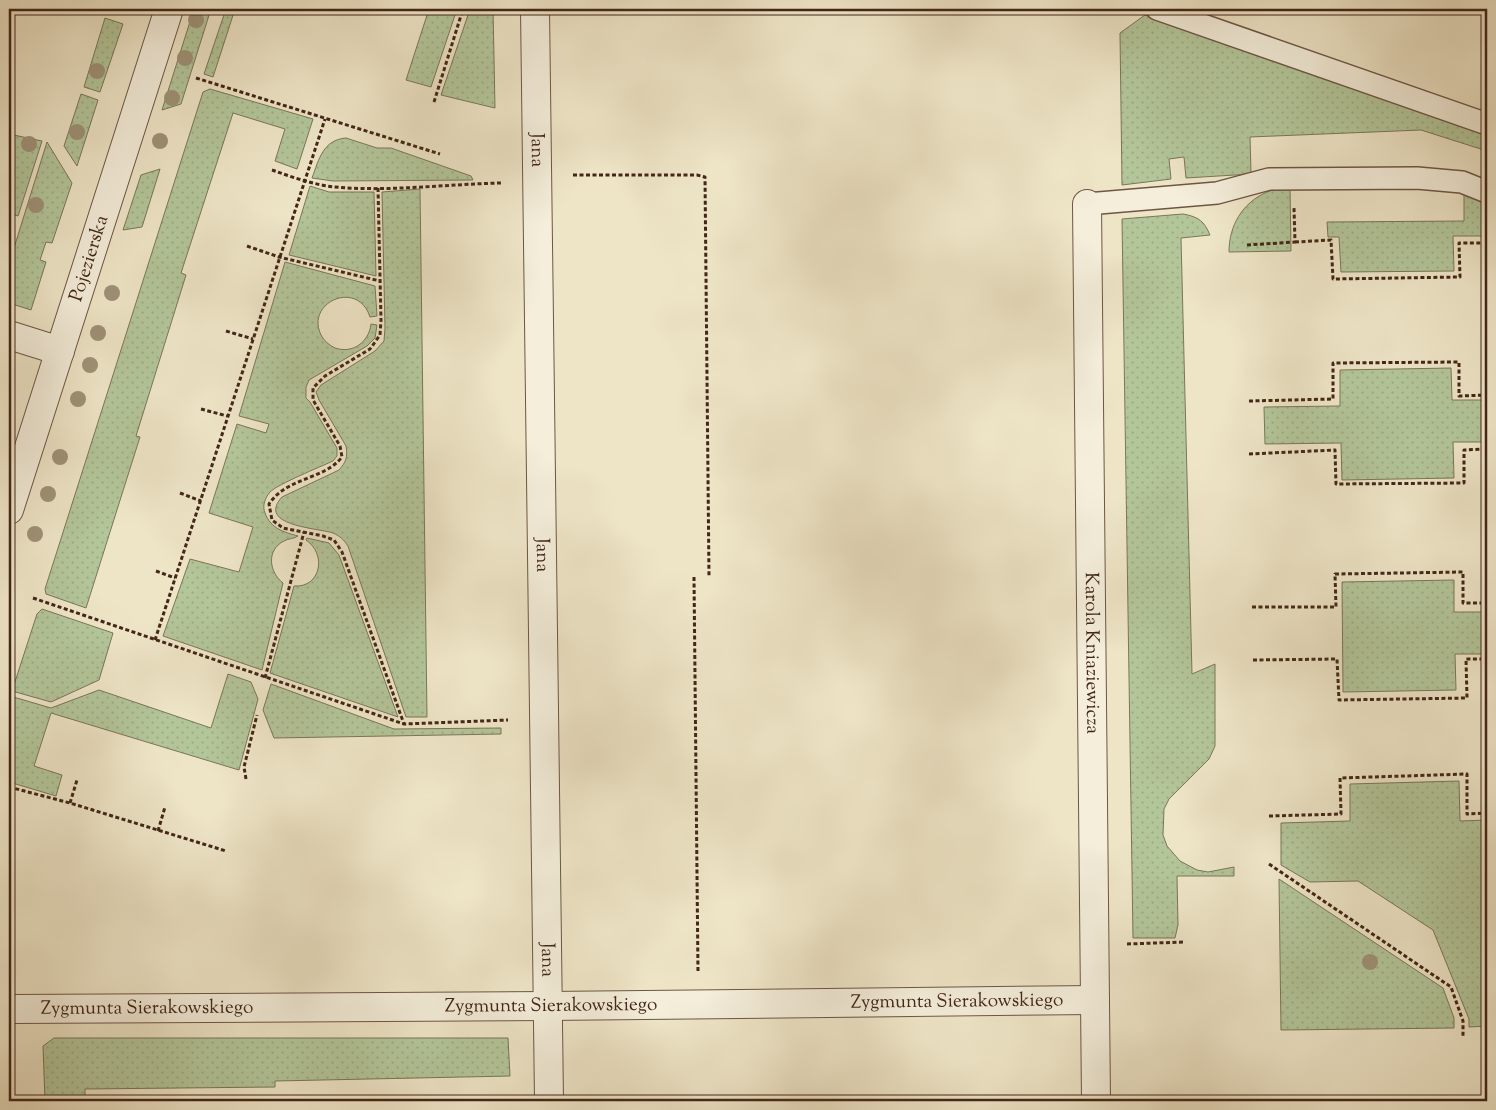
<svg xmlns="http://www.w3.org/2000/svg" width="1496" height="1110" font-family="'Sorts Mill Goudy',serif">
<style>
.grass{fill:url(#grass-dots);stroke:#7b7659}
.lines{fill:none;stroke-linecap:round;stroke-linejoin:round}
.service-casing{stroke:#6e5644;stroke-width:24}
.minor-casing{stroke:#6e5644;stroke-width:30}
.tertiary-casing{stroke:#6e5644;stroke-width:30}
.path{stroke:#432618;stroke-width:3;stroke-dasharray:4 2.5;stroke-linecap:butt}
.service{stroke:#f4eedb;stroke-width:21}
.minor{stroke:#f4eedb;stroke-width:28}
.tertiary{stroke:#f4eedb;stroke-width:28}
.tree{fill:#9f9278}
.labels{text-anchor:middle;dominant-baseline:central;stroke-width:4.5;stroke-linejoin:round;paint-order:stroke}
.street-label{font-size:19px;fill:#432618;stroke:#f4eedb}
</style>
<defs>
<pattern id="grass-dots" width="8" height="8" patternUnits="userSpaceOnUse" patternTransform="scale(1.25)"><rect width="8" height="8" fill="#b3c69a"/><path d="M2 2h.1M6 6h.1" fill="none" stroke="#9baa84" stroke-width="1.8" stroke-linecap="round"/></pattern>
</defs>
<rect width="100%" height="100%" fill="#eee5c7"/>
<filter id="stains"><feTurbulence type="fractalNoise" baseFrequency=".004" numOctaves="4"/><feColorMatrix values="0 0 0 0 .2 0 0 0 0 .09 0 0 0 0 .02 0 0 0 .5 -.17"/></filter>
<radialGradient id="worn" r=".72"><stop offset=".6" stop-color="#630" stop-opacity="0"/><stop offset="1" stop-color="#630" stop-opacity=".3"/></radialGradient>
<g class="grass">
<path d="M 194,9 L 211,9 L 181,104 L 162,110 Z"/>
<path d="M 226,9 L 235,9 L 213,77 L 204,74 Z"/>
<path d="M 429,9 L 457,9 L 431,87 L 406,80 Z"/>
<path d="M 470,9 L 493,9 L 495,108 L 441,95 Z"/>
<path d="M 1145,15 L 1487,134 L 1487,151 L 1421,130 L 1250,137 L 1251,174 L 1186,178 L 1184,157 L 1169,159 L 1171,179 L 1122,185 L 1120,33 Z"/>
<path d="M 105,18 L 123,24 L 100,92 L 84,87 Z"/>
<path d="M 210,89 L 313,119 L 297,169 L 275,161 L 285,129 L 233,113 L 181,273 L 186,275 L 136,436 L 140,437 L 86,608 L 46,594 L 45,589 L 203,92 Z"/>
<path d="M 81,94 L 98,100 L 77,166 L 64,146 Z"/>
<path d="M 9,134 L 42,141 L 18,216 L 9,213 Z"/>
<path d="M 346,138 L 377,148 L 391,148 L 471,176 L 473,180 L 333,181 L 312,178 C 319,159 323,140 346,138 Z"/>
<path d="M 47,142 L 72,183 L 52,243 L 46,242 L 40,260 L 46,262 L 31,310 L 9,303 L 9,264 Z"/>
<path d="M 160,169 L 142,227 L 123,230 L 141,175 Z"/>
<path d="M 310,186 L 329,192 L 374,192 L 376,276 L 289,255 Z"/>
<path d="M 1290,188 L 1291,251 L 1229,252 C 1229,226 1242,203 1267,192 C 1273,189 1283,189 1290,188 Z"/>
<path d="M 420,189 L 427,717 L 406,717 L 348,546 C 344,540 340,536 333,533 C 318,528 256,526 282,497 L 339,470 C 346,462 348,457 346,446 L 319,400 L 316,392 L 321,385 L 375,351 L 384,341 L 385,328 L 382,192 Z"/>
<path d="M 1464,192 L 1487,201 L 1487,236 L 1453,236 L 1454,271 L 1341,272 L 1339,237 L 1328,237 L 1327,222 L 1464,221 Z"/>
<path d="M 1183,214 C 1199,217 1204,221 1210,235 L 1181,238 L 1192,674 L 1215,664 L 1215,746 L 1209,759 L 1169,799 L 1164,809 L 1163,835 L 1167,846 L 1180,861 L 1197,870 L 1208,872 L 1234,867 L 1234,876 L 1177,876 L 1178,925 L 1175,938 L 1133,938 L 1122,219 Z"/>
<path d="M 285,262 L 375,286 L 377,316 L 370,317 C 358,279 305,302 321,335 C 324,341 329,345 335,348 C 353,354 369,342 371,324 L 377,325 L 375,338 L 367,346 L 309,380 L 306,387 L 306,398 L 310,402 L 337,448 L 337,456 L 333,461 C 320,467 278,484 270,492 C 265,498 262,506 265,513 C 271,529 284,532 298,536 C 294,539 289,538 284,541 C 266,550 269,572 283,583 L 262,670 L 163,636 L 190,559 L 239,572 L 253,527 L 209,513 L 237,424 L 266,433 L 269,424 L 239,416 Z"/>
<path d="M 1451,368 L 1452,400 L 1487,400 L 1487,442 L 1453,442 L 1454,478 L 1342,480 L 1341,443 L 1265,444 L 1264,407 L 1340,406 L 1340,370 Z"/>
<path d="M 307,538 L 329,543 L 339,555 L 398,717 L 270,673 L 294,586 C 321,588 327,554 306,540 Z"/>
<path d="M 1454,580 L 1454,612 L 1487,612 L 1487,654 L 1455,654 L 1456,690 L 1343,692 L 1342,582 Z"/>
<path d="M 42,609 L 113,633 L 99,680 L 51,702 L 12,691 L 37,614 Z"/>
<path d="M 228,674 L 251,682 L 258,699 L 239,770 L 51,713 L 34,766 L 62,775 L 56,796 L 9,782 L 9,700 L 10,696 L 51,708 L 99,690 L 211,728 Z"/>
<path d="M 271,684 L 394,729 L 501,728 L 501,734 L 274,738 L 263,710 Z"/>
<path d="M 1459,781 L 1460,821 L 1487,820 L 1487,1026 L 1469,1027 L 1469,1019 L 1433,930 L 1358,881 L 1310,882 L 1281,865 L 1281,823 L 1350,821 L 1350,784 Z"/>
<path d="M 1279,879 L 1443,988 L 1454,1018 L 1454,1028 L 1281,1030 Z"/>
<path d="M 54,1038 L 508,1038 L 510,1076 L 275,1081 L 275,1087 L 85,1089 L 85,1101 L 45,1101 L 43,1046 Z"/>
</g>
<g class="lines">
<g class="service-casing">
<g id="service">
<path d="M 1157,9 L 1487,124"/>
<path d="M 1087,204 L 1217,193 L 1269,179 L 1417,178 L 1462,182 L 1487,192"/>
</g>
</g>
<g class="minor-casing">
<g id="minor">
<path id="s1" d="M 535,9 L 549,1101"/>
<path d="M 9,335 L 60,351"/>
<path id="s2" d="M 9,1009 L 548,1006 L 1095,1000"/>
</g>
</g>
<g class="tertiary-casing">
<g id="tertiary">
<path id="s3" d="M 1087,204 L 1096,1101"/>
<path id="s4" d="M 9,510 L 169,9"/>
</g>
</g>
<g class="path">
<path d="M 196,78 L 440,154"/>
<path d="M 434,102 L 463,9"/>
<path d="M 272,170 C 292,177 314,185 335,187 C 390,192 447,184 502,183"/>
<path d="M 573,175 L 697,175 L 705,177 L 709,577"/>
<path d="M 378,188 L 381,320 L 380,335 L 370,349 L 325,376 L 313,388 L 313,400 L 340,446 L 342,457 C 324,480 287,477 269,504 L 272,520 L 283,528 L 323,536 L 334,540 L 342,552 L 404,724"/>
<path d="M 1295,242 L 1331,240 L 1333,279 L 1460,277 L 1459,243 L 1487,243"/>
<path d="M 1247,245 L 1295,242 L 1294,208"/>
<path d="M 247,246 L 279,257 L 380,281"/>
<path d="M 226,331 L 253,339"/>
<path d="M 1249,401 L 1333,399 L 1333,363 L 1459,362 L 1459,396 L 1487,395"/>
<path d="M 201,409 L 227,416"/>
<path d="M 1249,454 L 1335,450 L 1336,484 L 1464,483 L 1464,450 L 1487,449"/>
<path d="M 180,493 L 201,501"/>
<path d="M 156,571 L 175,578"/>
<path d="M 694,577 L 698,972"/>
<path d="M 33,598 L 404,724 L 508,720"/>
<path d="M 1252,607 L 1336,607 L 1335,574 L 1463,572 L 1463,603 L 1487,603"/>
<path d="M 155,640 L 325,119"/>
<path d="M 1253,660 L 1337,659 L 1339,700 L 1467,698 L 1466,659 L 1487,659"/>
<path d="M 265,678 L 304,532"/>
<path d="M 246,779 L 244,767 L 257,715"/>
<path d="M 9,787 L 70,803 L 226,851"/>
<path d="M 70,803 L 77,780"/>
<path d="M 1269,816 L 1341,814 L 1340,778 L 1467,774 L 1467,814 L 1487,813"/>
<path d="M 158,831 L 165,807"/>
<path d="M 1269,864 L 1451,987 L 1463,1021 L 1463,1036"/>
<path d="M 1127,944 L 1184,942"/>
</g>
<use href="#service" class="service"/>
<use href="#minor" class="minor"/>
<use href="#tertiary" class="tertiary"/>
</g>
<g class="tree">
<circle cx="196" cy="20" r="8"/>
<circle cx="185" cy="58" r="8"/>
<circle cx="97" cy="71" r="8"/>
<circle cx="172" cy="98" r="8"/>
<circle cx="77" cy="132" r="8"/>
<circle cx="160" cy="141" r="8"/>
<circle cx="29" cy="144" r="8"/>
<circle cx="36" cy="205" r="8"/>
<circle cx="112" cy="293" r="8"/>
<circle cx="98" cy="333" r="8"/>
<circle cx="90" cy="365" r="8"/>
<circle cx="78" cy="399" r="8"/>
<circle cx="60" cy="457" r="8"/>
<circle cx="48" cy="494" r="8"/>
<circle cx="35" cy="534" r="8"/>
<circle cx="1370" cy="962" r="8"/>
</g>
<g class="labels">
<g class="street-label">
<text stroke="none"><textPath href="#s1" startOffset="141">Jana</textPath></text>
<text stroke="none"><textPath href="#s4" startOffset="264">Pojezierska</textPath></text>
<text stroke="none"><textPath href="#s1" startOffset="546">Jana</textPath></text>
<text stroke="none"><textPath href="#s3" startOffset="449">Karola Kniaziewicza</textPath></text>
<text stroke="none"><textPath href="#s1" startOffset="951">Jana</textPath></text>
<text stroke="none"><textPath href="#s2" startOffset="948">Zygmunta Sierakowskiego</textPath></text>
<text stroke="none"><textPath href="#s2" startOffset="542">Zygmunta Sierakowskiego</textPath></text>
<text stroke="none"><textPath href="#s2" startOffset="138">Zygmunta Sierakowskiego</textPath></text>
</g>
</g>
<rect width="1496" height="1110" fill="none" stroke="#eee5c7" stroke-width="30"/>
<rect x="10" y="10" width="1476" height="1090" fill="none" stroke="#432618" stroke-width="2.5"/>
<rect x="15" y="15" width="1466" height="1080" fill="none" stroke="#432618"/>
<rect width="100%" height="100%" filter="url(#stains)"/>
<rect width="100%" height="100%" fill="url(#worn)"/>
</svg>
